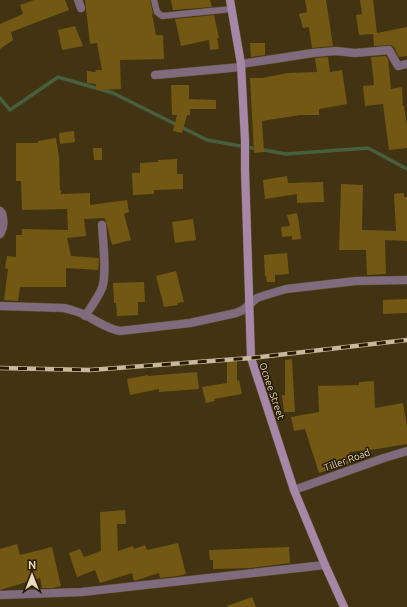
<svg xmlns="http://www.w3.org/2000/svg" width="407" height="607" font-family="Ubuntu,sans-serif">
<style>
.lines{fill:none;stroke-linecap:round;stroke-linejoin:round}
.stream{stroke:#485f3f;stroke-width:3.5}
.building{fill:#725813}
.lane-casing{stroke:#605230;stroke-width:7}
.street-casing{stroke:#605230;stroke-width:9}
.secondary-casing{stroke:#605230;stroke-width:9}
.lane{stroke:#7f6a7e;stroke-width:6}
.street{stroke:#7f6a7e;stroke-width:8}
.secondary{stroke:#a787a7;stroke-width:8}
.rail-casing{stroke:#c7b999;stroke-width:4.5}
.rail{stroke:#261b02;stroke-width:3;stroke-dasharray:9;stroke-linecap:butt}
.labels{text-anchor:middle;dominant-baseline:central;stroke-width:3;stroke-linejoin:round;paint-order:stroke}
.street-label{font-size:10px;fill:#e8dabb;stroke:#261b02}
</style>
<rect width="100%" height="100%" fill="#423412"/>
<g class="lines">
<path class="stream" d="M 0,98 L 10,110 L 58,77 L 113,93 L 207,140 L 286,154 L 368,148 L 407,169"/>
</g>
<g class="building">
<path d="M 34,0 L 65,0 L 69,10 L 11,32 L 13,40 L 0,49 L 0,24 L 23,14 L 20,5 Z"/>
<path d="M 85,0 L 150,0 L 153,14 L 152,14 L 156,35 L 163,35 L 164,59 L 120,60 L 121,89 L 96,90 L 96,84 L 87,83 L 87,71 L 96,72 L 95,70 L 102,70 L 97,43 L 90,44 Z"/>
<path d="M 171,0 L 210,0 L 212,7 L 173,10 Z"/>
<path d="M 305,0 L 326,0 L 333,46 L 312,48 L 309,27 L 303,28 L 299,14 L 307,12 Z"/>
<path d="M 360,0 L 373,0 L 377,33 L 407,27 L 407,56 L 399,57 L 394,47 L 391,45 L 374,46 L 373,34 L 359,35 L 356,15 L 362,14 Z"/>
<path d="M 214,15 L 219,38 L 217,38 L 219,49 L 210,50 L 209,40 L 181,46 L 175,19 Z"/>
<path d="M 75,26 L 83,46 L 62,50 L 58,30 Z"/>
<path d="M 250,43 L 265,43 L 265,55 L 251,57 Z"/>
<path d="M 386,56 L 388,59 L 391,89 L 402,87 L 403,106 L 404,106 L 407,126 L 407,148 L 389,150 L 383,104 L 365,106 L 363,86 L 374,85 L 371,57 Z"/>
<path d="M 328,57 L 330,72 L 342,70 L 347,104 L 319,109 L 319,115 L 300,115 L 262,121 L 264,152 L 254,153 L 250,78 L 262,78 L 288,73 L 317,72 L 315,58 Z"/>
<path d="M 171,85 L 189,85 L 189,99 L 216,100 L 216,109 L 190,109 L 190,115 L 187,115 L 182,133 L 173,131 L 177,115 L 172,115 Z"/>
<path d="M 74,131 L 75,142 L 60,144 L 59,133 Z"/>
<path d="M 56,138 L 59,157 L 60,190 L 61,190 L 61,194 L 90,193 L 90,205 L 127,200 L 129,212 L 124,214 L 131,240 L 112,245 L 105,218 L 84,219 L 86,236 L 67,238 L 71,256 L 99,258 L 98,270 L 66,268 L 66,287 L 20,287 L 18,301 L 4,300 L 8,269 L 5,268 L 7,256 L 16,257 L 16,235 L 22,235 L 22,229 L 68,230 L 67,209 L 22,210 L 21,181 L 16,181 L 16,143 L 38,143 L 38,141 Z"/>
<path d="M 93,148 L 102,148 L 102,160 L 94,160 Z"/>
<path d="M 177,159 L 177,174 L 183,174 L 183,189 L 154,190 L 154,194 L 133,195 L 132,173 L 140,173 L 140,163 L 158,162 L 158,160 Z"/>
<path d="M 287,176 L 288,183 L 323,182 L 324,202 L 297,203 L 297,194 L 265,199 L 263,180 Z"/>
<path d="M 341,184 L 363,185 L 362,230 L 396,231 L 394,194 L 404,193 L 404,197 L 407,197 L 407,241 L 385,240 L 386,274 L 367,275 L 366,250 L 339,250 Z"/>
<path d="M 297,213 L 299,223 L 301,239 L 292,240 L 292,236 L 282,237 L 281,227 L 290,226 L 287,215 Z"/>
<path d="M 193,219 L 196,240 L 175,243 L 172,222 Z"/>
<path d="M 287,253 L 289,274 L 275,275 L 275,282 L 267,282 L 266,276 L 265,276 L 264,255 Z"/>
<path d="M 176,271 L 184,302 L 177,303 L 178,305 L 164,307 L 156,276 Z"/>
<path d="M 144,282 L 145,302 L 138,302 L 138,315 L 117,316 L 116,303 L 114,303 L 113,283 Z"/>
<path d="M 407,299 L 407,313 L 383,314 L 383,300 Z"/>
<path d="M 292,359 L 295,412 L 284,412 L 282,395 L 285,395 L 285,360 Z"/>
<path d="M 227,362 L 237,362 L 237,381 L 239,380 L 242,394 L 214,399 L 215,401 L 206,403 L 202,387 L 227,383 Z"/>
<path d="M 197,372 L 199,389 L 159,392 L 159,389 L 130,395 L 127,379 L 148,375 L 148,376 Z"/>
<path d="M 374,381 L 375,408 L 403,403 L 407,427 L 407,444 L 377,449 L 349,452 L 352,463 L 319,473 L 305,429 L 294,431 L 291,417 L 319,412 L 318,386 L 359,385 L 359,382 Z"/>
<path d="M 125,510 L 126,524 L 117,524 L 118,551 L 133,546 L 134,549 L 145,545 L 147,550 L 178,543 L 186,574 L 178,576 L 160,578 L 159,573 L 134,581 L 132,573 L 100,583 L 95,570 L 77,577 L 69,553 L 80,549 L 84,557 L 101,551 L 100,512 Z"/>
<path d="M 17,544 L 20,555 L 52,547 L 61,586 L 53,588 L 42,588 L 40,578 L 0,590 L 0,549 Z"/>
<path d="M 289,547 L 290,563 L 250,568 L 213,569 L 213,560 L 210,560 L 209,550 Z"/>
<path d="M 252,597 L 256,607 L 228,607 L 227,606 Z"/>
</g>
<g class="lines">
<g class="lane-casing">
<path id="lane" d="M 154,0 L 157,12 L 162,16 L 232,9"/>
</g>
<g class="street-casing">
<g id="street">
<path d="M 78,0 L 81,8"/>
<path d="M 241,64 L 261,61 L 313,53 L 336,51 L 355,53 L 389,50 L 398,66 L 407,64"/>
<path d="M 155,75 L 241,67"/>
<path d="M 0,211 L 2,213 C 4,220 4,228 0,234"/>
<path d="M 0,306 L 64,308 C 72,310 79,312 85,315 C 97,321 107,329 120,331 L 190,323 L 236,313 L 243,310 L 257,298 L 266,295 L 286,289 L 356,281 L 407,280"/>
<path d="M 85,316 C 91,307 98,298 102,288 C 107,276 103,240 102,225"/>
<path d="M 294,490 L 384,458 L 407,451"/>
<path d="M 0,595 L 82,592 L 325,565"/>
</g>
</g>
<g class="secondary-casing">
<path id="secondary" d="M 230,0 L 241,64 L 245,141 L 245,169 L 251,358 L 294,490 L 325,565 L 344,607"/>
</g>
<use href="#lane" class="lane"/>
<use href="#street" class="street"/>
<use href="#secondary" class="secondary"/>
<g class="rail-casing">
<path id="rail" d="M 0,368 L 90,370 L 251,358 L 407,340"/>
</g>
<use href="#rail" class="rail"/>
</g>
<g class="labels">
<g class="street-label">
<text transform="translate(272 391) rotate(71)">Ocnee Street</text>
<text transform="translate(347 460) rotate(-20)">Tiller Road</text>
</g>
</g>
<g transform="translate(32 575)" stroke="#261b02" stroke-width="3" paint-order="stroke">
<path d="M0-3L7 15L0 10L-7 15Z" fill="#e8dabb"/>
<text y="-6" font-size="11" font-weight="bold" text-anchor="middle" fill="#e8dabb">N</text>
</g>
</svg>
